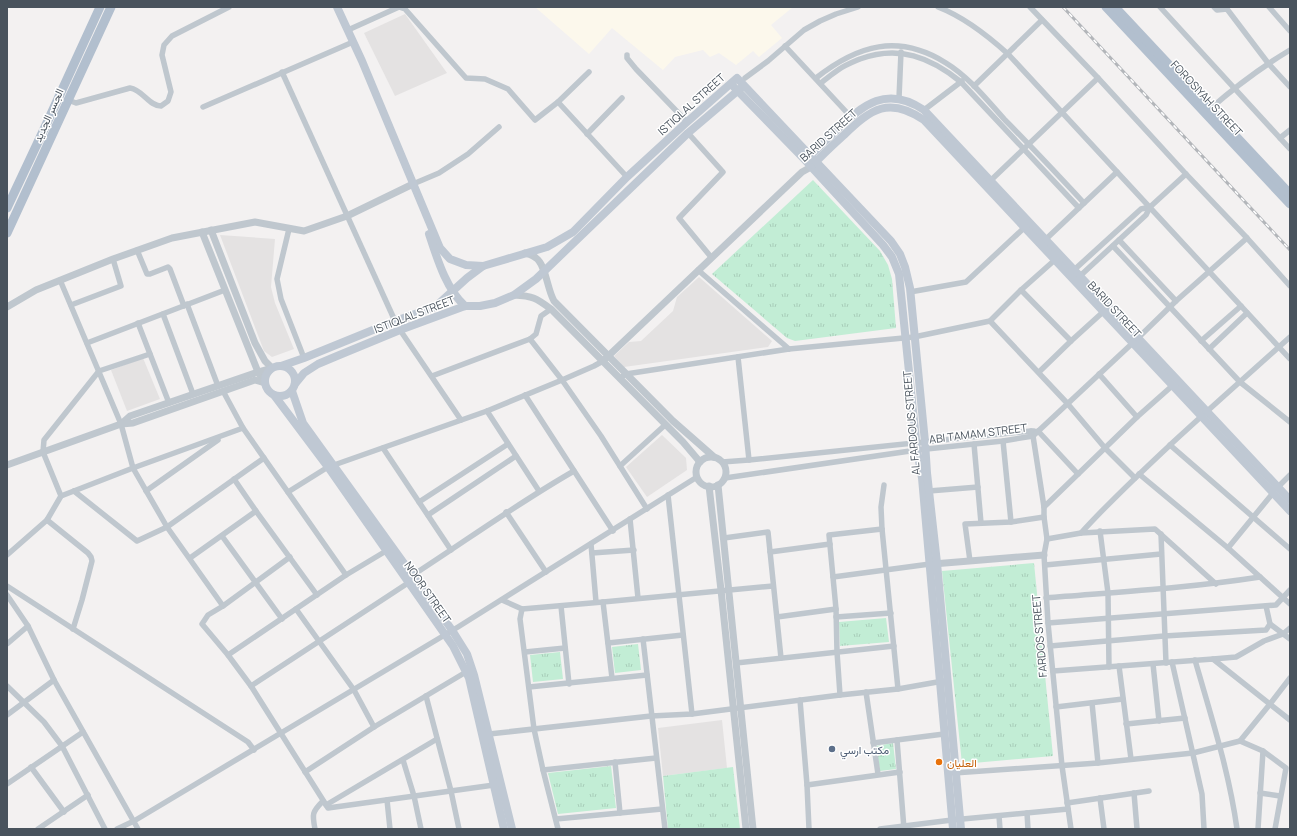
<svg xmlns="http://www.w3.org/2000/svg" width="1297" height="836" font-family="Manrope,Vazirmatn,sans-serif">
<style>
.commercial{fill:#fcf8ec}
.education{fill:#e4e2e2}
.park{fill:url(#park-tufts)}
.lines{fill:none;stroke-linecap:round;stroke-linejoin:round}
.minor{stroke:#bfc7ce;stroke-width:5.5}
.tertiary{stroke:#bfc7ce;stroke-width:7}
.secondary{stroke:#bfc8d3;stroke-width:8}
.primary{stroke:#b2bfce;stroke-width:9}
.rail-casing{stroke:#b3b6ba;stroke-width:3}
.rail{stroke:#fff;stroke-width:1.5;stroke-dasharray:4.5;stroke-linecap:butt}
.service-dot{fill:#5c6f8a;stroke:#fff;stroke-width:1.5}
.food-dot{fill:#e8710a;stroke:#fff;stroke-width:1.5}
.labels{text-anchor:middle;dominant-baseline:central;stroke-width:3;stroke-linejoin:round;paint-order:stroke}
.street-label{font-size:11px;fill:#49535d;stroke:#fff}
.service-label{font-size:11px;fill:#4e5e75;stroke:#fff;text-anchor:start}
.food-label{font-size:11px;fill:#c56008;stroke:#fff;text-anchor:start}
</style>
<defs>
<pattern id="park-tufts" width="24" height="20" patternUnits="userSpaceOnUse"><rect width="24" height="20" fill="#c2edd5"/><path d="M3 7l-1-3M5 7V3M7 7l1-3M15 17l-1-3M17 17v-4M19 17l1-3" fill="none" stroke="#a8cdb9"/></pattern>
</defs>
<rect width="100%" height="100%" fill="#f3f1f1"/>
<path class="commercial" d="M 535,7 L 793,7 L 771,25 L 782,38 L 759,57 L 753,51 L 736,65 L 719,53 L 710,57 L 703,50 L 675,57 L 663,70 L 612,28 L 589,54 Z"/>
<g class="education">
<path d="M 405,14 L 447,73 L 395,96 L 364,33 Z"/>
<path d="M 220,235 L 275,239 L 271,287 L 275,303 L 294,349 L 272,357 L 264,351 Z"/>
<path d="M 699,277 L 772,341 L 768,347 L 624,367 L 614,356 L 629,342 L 641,341 L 673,311 L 677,297 Z"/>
<path d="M 143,358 L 160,399 L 127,411 L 111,370 Z"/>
<path d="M 662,435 L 686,458 L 687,470 L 647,497 L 626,467 Z"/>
<path d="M 722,720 L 727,768 L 663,776 L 658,728 Z"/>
</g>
<g class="park">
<path d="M 813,180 L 880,251 L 888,265 L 892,279 L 896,328 L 795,341 L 787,338 L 712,274 Z"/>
<path d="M 1034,563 L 1053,756 L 962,764 L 942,571 Z"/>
<path d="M 886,618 L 889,642 L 840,646 L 839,622 Z"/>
<path d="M 638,644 L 641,670 L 615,673 L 612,647 Z"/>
<path d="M 560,652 L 563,679 L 533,682 L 530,655 Z"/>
<path d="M 893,743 L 896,769 L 880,771 L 876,746 Z"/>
<path d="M 611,766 L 616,808 L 558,814 L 548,773 Z"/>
<path d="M 733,767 L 740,829 L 668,829 L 663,776 Z"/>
</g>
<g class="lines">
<g class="minor">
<path d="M 938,7 C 964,17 987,35 1008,54 L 1290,359"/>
<path d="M 1030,7 L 1098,78 L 1186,174 L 1247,238 L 1290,286"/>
<path d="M 1160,7 L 1290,149"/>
<path d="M 1214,7 L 1217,10 L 1227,9 L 1268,63 L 1290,87"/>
<path d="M 1269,7 L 1290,31"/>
<path d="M 348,30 L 399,7 L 405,9 L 466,78 L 485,79 L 508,89 L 535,120 L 558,102 L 627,177"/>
<path d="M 785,46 L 851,117"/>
<path d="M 627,55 L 627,58 L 636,69 L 687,122"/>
<path d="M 282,72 L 395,321"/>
<path d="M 745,78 L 768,61 L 804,30 L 820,21 L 836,14 L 858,7"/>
<path d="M 816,78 C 858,45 898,33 946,63 C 969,77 987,100 1005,120 C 1032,147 1058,175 1084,203"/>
<path d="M 821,83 C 826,79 832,74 838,70 C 845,65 853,62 860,59 C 899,45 930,57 961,82 L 1079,208"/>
<path d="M 974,86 L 1042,20"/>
<path d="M 899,98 L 901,52"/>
<path d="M 68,100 L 76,103 L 130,88 C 143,90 149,106 161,106 L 168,101 L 171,92 L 162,55 L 164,45 L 172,36 L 229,7"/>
<path d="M 558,102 L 589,72"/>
<path d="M 203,107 L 353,42"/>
<path d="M 1210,109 C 1236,86 1260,68 1290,50"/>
<path d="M 924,110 L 962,81"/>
<path d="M 688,133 L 723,172 L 679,218 L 711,257"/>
<path d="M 587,134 L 622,98"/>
<path d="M 1280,138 L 1290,130"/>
<path d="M 988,183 L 1098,78"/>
<path d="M 413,184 L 439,173 L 468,154 L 499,127"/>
<path d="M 289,229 L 277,279 L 281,299 L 304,358"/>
<path d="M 1045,240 L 1117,172"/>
<path d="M 1119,240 L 1176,301"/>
<path d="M 1113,246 L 1240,382 L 1290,422"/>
<path d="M 137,250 L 147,274 L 150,274 L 168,267 L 170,269 L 184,306"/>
<path d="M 698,270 L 789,349"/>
<path d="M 1074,270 L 1141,209 L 1150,207"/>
<path d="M 1080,276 L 1146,215 L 1150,207 L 1186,174"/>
<path d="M 60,280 L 121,424 L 133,468 L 167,527 L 223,606"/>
<path d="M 1021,290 L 1071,341"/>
<path d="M 910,292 L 966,282 L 1024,228"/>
<path d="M 187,304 L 218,386"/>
<path d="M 71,305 L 121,286 L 113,259"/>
<path d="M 163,314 L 193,394"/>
<path d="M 990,321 L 1067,403 L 1105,448 L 1135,478"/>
<path d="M 138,323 L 169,403"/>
<path d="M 400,330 L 461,420"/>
<path d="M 530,339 L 562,380 L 601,436 L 647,509"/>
<path d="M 1201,341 L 1241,306"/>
<path d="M 87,343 L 225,290"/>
<path d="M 1209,349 L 1247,313"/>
<path d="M 738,357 L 749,460"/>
<path d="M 1039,372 L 1071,341 L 1103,312"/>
<path d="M 1099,374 L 1137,417"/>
<path d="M 432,376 L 530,339 L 536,334 L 541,316 L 551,309"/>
<path d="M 620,378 L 626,374 L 789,349 L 914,337 L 990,321 L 1021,290 L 1057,258"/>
<path d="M 223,391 L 243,428 L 346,575"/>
<path d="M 525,395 L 613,531"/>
<path d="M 487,411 L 539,491"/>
<path d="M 1031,431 L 1033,436 L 1044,507 L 1044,517 L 1047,539 L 1044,555 L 1048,623 L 1062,766 L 1071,829"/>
<path d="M 1038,431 L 1078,474"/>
<path d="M 1003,441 L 1011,522"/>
<path d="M 974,444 L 981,523"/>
<path d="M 1170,445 L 1290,549"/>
<path d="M 383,448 L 451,550"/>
<path d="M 722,462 L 749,460 L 1031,431 L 1034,431"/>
<path d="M 334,465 L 487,411 L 562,380 L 594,366 L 603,361"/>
<path d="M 620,466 L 665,425"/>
<path d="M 1139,474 L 1228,548 L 1290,604"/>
<path d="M 725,478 L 917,450 L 1003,441 L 1033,436 L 1138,338 L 1176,301 L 1247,238"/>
<path d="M 234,479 L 256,511"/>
<path d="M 884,485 L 881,507 L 882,529 L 898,689"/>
<path d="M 1278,487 L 1290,475"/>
<path d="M 74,491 L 137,541 L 167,527 L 264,458"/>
<path d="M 146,491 L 218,440"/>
<path d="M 929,491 L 978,487"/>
<path d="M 288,492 L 328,467"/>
<path d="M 668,495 L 692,714"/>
<path d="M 61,496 L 43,452 L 44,440 L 99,371 L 150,354"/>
<path d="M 419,502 L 508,444"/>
<path d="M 1044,507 L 1137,417 L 1172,386"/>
<path d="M 506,512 L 546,572"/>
<path d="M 428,515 L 516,456"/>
<path d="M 630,519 L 638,598"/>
<path d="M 47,520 L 88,553 L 91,557 L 92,561 L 82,600 L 73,629"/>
<path d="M 1100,531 L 1108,593 L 1109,667"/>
<path d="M 1081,533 C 1109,502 1139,474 1170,445 C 1209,409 1250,373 1290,337"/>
<path d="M 1161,534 L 1166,663"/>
<path d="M 222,536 L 282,619"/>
<path d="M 724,538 L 768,532 L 781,658"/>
<path d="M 1047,539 L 1081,533 L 1155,529 L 1216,584"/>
<path d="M 591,544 L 596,602"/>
<path d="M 1228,548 L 1273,493"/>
<path d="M 770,552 L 830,544"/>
<path d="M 592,553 L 634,550"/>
<path d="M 7,555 L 47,520 L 61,496 L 133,468 L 243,428"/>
<path d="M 290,557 L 223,606 L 208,615 L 202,624 L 228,655 L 251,686 L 328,808 L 494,785"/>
<path d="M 190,558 L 256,511 L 317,595"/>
<path d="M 970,561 L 965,524 L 1011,522 L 1044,517"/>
<path d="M 1045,565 L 1161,554"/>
<path d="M 413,575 C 467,540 518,503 574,471"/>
<path d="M 833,577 L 930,564"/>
<path d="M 7,586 L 248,742 L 254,750"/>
<path d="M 7,595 L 28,626 L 54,680 L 138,829"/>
<path d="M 1046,598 C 1118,592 1189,588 1260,577"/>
<path d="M 502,600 L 522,609 L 603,602 L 773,586"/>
<path d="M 603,602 L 612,678"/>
<path d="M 561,606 L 569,684"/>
<path d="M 1266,606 L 1270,624 L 1290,639"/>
<path d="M 296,609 L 354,690 L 374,727"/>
<path d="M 522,609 L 520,619 L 534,729 L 543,770 L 558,829"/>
<path d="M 777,617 L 836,609"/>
<path d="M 836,617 L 891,613"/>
<path d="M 1048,623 L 1276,605 L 1290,590"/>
<path d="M 643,639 L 665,829"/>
<path d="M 608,643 L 683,635"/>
<path d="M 7,644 L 28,626"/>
<path d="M 1050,646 L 1164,636 L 1266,630 L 1270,624"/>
<path d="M 525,652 L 565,648"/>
<path d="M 228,655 L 346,575 L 386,551"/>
<path d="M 1213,659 L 1236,657 L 1264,641 L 1283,634 L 1290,628"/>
<path d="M 1195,660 C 1211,716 1229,771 1237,829"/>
<path d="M 1172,662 L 1202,794 L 1204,829"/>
<path d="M 736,663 L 894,646"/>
<path d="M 1153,664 L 1159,721"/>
<path d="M 1119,666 L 1131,759"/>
<path d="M 1053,671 L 1213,659 L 1290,720"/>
<path d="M 7,686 L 44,722 L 62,746 L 105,829"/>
<path d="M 251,686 L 408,583"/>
<path d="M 529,687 L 647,675"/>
<path d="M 866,692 L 878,774"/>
<path d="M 840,695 L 837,652 L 836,609 L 829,535 L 882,529"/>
<path d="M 426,696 L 451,791 L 459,829"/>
<path d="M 800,700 L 807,785 L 809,829"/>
<path d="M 1092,703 L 1098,763"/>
<path d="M 1056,707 L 1123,699"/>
<path d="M 7,715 L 54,680"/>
<path d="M 1126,724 L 1185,718"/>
<path d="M 489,734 L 651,716 L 692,714 L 840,695 L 898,689 L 943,681"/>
<path d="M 897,740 L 904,829"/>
<path d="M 1240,741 L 1270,704 L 1290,678"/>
<path d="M 873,743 L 944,734"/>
<path d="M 1263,751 L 1286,768 L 1275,829"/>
<path d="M 403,760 L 414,796 L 421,829"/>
<path d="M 615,762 L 620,813"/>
<path d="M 31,767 L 64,812"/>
<path d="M 543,770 L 656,758"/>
<path d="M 305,772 L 374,727 L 466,672"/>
<path d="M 954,773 L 1098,763 L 1193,753 L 1240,741 L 1263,751 L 1258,829"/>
<path d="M 7,784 L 83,732"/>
<path d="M 807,785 L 900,772"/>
<path d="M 1134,793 L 1137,829"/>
<path d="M 1260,793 L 1280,796"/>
<path d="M 1100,798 L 1104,829"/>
<path d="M 387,800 L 390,829"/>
<path d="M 1067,803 L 1149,791"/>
<path d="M 326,805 L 437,739"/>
<path d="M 1027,813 L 1028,829"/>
<path d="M 999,816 L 1000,829"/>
<path d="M 556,819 L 662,809"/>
<path d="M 38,829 L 88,795"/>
<path d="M 117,829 L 134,821 L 458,627 L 697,477"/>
<path d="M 315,829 C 312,814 312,812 323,801"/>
<path d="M 880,829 L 952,820 L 1068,809"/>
</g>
<g class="tertiary">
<path d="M 211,230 L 255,343 L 265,361 L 272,368"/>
<path d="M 202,232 L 258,372 L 265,383"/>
<path d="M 525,253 C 528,254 533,255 536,258 C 546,265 547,289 554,301 L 673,421 L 714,457"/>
<path d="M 514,295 C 533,296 536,298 551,309 L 683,442 L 700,462"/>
<path d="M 7,307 L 36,290 L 113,259 L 172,238 L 255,222 L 304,231 L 347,216 L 413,184"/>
<path d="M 603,361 L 802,172 L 811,167"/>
<path d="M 121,424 L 130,416 L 258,372 L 272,368"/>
<circle cx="711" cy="472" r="15"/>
<path d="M 7,465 L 121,424 L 133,423 L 255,380 L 265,383"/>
<path d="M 718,485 L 753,829"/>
<path d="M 709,486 L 721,590 L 746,829"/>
<path d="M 933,564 L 1044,555"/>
</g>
<g class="secondary">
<path d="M 337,7 L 362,61 L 440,248 L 450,259 L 466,265 L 483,266"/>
<path d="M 731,84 L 806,161 L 883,245 L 892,257 L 899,274 L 917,450 L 922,478 L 953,829"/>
<path d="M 807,159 C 816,150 826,140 836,131 C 863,104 887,85 924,110 L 1290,500"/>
<path d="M 813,165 C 823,154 833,145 844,135 C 871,109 889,96 924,120 L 1290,511"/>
<path d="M 429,234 C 437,258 446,289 465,306"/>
<circle cx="280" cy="381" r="15"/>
<path d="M 281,366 L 304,358 L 395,321 L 435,307 L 467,278 L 483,266 L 547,247 L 573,232 L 627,177 L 687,122 L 737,78 L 891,241 L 900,254 L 905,267 L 910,288 L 925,442 L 927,473 L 937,563 L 961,829"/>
<path d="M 295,384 L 304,373 L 318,364 L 337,356 L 400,330 L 465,306 L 480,306 L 495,303 L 514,295 L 536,279 L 688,133 L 741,88"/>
<path d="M 292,391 L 303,423 L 452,630 L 467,654 L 474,675 L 512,829"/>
<path d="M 274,395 L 328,467 L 453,646 L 469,678 L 504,829"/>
</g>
<g class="primary">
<path d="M 1106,7 L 1290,204"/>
<path d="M 1115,7 L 1290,194"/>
<path d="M 7,208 L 46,125 L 100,7"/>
<path d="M 7,233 L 111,7"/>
</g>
<g class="rail-casing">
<path id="rail" d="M 1063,7 L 1290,250"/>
</g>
<use href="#rail" class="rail"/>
</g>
<circle class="service-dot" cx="832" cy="749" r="4"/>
<circle class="food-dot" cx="939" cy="762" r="4"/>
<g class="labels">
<g class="street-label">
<text transform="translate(1207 98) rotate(47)">FOROSIYAH STREET</text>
<text transform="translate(691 104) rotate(-42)">ISTIQLAL STREET</text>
<text transform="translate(48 115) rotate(-66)">الجسر الجديد</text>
<text transform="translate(828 135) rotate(-42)">BARID STREET</text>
<text transform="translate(1115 309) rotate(47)">BARID STREET</text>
<text transform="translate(414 314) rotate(-21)">ISTIQLAL STREET</text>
<text transform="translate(911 423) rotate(-95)">AL FARDOUS STREET</text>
<text transform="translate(978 433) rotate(-7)">ABI TAMAM STREET</text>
<text transform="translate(428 592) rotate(55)">NOOR STREET</text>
<text transform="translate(1039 636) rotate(-95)">FARDOS STREET</text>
</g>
<g class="service-label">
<text x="840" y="749">مكتب ارسي</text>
</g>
<g class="food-label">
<text x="947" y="762">العليان</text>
</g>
</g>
<rect width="1297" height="836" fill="none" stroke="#49535d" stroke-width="16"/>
</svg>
